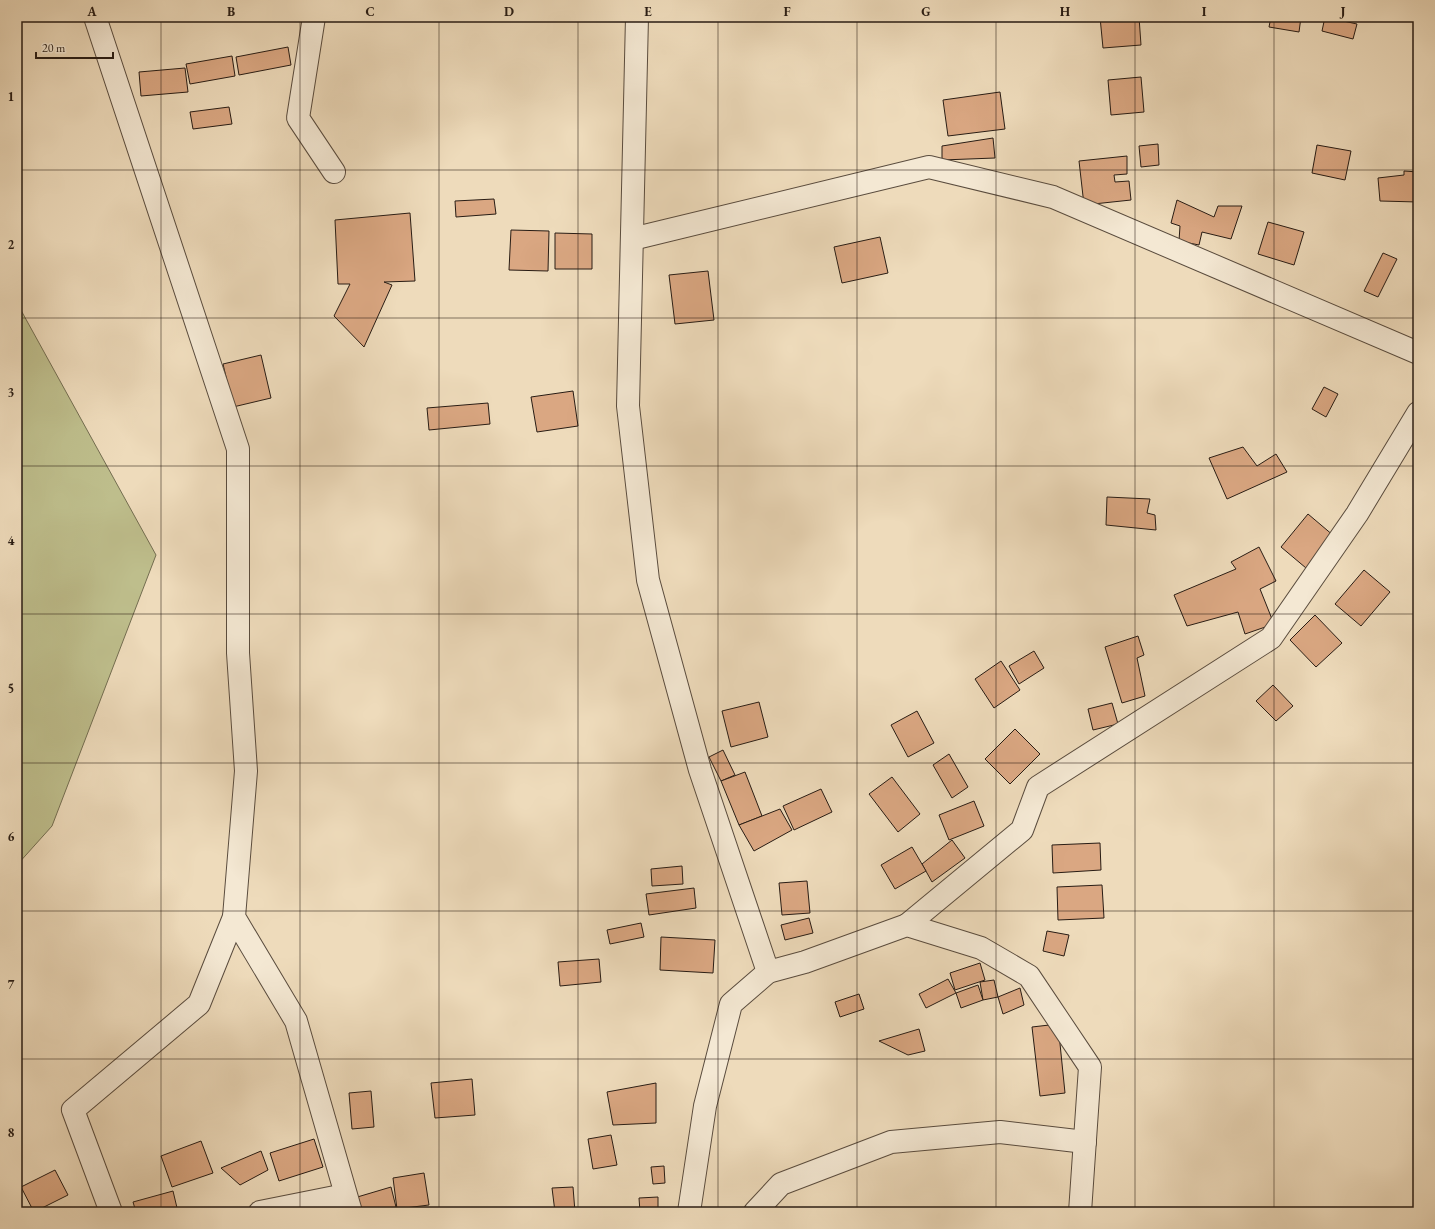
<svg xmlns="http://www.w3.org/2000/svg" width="1435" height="1229" font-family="'EB Garamond',serif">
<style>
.green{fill:#bebe8c;stroke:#736d50}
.building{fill:#daa782;stroke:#281c14}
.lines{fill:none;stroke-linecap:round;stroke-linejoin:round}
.minor-casing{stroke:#5a4c3e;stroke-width:24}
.tertiary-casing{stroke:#5a4c3e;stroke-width:24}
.minor{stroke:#f4e8d3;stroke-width:22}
.tertiary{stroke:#f4e8d3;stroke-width:22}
.grid{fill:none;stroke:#281c14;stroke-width:1;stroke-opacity:0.55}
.neatline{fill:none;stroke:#281c14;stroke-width:1.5}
.grid-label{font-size:13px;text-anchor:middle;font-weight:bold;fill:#281c14}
</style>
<rect width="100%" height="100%" fill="#eedbbb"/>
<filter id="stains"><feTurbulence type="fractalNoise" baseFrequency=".005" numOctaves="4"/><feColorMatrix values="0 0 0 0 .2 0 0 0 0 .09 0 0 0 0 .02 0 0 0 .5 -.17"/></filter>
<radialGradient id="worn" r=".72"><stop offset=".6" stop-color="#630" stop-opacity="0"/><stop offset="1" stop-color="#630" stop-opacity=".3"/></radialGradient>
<path class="green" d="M 17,303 L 156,555 L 52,826 L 17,865 Z"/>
<g class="building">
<path d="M 1100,17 L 1139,17 L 1141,45 L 1103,48 Z"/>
<path d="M 1271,17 L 1301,17 L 1299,32 L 1269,27 Z"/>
<path d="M 1325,17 L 1357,24 L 1353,39 L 1322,31 Z"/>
<path d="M 288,47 L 291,65 L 239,75 L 236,57 Z"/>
<path d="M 232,56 L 235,76 L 190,84 L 186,64 Z"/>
<path d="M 185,68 L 188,92 L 141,96 L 139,72 Z"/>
<path d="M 1141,77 L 1144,112 L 1111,115 L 1108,80 Z"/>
<path d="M 1000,92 L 1005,129 L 948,136 L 943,100 Z"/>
<path d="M 229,107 L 232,124 L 193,129 L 190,112 Z"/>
<path d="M 993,138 L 995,158 L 942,160 L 942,146 Z"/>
<path d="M 1158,144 L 1159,165 L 1141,167 L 1139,146 Z"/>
<path d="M 1317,145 L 1351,151 L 1345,180 L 1312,173 Z"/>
<path d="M 1127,156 L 1127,174 L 1114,175 L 1115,182 L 1129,181 L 1131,200 L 1084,205 L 1079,161 Z"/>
<path d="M 1404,171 L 1418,172 L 1418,202 L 1380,201 L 1378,178 L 1404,175 Z"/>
<path d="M 494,199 L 496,214 L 456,217 L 455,201 Z"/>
<path d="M 1177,200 L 1214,217 L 1218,206 L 1242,206 L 1231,239 L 1202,232 L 1199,245 L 1179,241 L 1180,226 L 1171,223 Z"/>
<path d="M 410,213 L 415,281 L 384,282 L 392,285 L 364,347 L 334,316 L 350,284 L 338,284 L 335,220 Z"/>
<path d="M 1268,222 L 1304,232 L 1294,265 L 1258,254 Z"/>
<path d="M 511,230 L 549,231 L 548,271 L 509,270 Z"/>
<path d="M 555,233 L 592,234 L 592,269 L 555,269 Z"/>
<path d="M 880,237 L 888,273 L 842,283 L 834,247 Z"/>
<path d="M 1383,253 L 1397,259 L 1378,297 L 1364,291 Z"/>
<path d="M 708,271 L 714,320 L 675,324 L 669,275 Z"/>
<path d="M 261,355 L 271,398 L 233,407 L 223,364 Z"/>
<path d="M 1324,387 L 1338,394 L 1326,417 L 1312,409 Z"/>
<path d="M 573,391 L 578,426 L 537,432 L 531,397 Z"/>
<path d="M 488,403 L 490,424 L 429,430 L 427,408 Z"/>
<path d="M 1243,447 L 1257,466 L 1276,454 L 1287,472 L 1227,499 L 1209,458 Z"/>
<path d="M 1107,497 L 1150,499 L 1147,513 L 1155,515 L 1156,530 L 1106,525 Z"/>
<path d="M 1308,514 L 1334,536 L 1306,568 L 1281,547 Z"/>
<path d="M 1259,547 L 1276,581 L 1260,589 L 1274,624 L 1245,634 L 1238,612 L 1187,626 L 1174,595 L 1236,569 L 1231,562 Z"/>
<path d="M 1364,570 L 1390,592 L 1361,626 L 1335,604 Z"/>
<path d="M 1315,615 L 1342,643 L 1316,667 L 1290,640 Z"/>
<path d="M 1138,636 L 1144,655 L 1137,658 L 1145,696 L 1122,703 L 1105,647 Z"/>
<path d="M 1034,651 L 1044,668 L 1019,684 L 1009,666 Z"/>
<path d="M 1001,661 L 1020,690 L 994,708 L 975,679 Z"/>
<path d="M 1273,685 L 1293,706 L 1276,721 L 1256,701 Z"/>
<path d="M 759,702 L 768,737 L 731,747 L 722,711 Z"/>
<path d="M 1112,703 L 1118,724 L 1093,730 L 1088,709 Z"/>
<path d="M 917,711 L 934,743 L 908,757 L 891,725 Z"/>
<path d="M 1015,729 L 1040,754 L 1010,784 L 985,759 Z"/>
<path d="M 723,750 L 735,775 L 721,781 L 709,757 Z"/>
<path d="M 949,754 L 968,787 L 952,798 L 933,765 Z"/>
<path d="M 745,772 L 762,816 L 739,825 L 721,781 Z"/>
<path d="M 892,777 L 920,814 L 898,832 L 869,794 Z"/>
<path d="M 821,789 L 832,812 L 794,830 L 783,806 Z"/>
<path d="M 974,801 L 984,826 L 949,840 L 939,815 Z"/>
<path d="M 780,809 L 792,830 L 754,851 L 739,825 Z"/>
<path d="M 952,840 L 965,858 L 932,882 L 922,864 Z"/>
<path d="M 1100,843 L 1101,870 L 1053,873 L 1052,845 Z"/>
<path d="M 912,847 L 926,871 L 895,889 L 881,865 Z"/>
<path d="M 682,866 L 683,884 L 652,886 L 651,869 Z"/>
<path d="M 807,881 L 810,913 L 782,915 L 779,883 Z"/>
<path d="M 1102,885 L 1104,918 L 1058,920 L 1057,887 Z"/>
<path d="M 694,888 L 696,908 L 649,915 L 646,894 Z"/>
<path d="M 809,918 L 813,933 L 785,940 L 781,925 Z"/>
<path d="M 641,923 L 644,937 L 610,944 L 607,930 Z"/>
<path d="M 1047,931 L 1069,935 L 1064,956 L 1043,951 Z"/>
<path d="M 661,937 L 715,940 L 713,973 L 660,970 Z"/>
<path d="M 599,959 L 601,982 L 560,986 L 558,962 Z"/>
<path d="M 980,963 L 985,980 L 955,990 L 950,973 Z"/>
<path d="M 948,979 L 956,993 L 926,1008 L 919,994 Z"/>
<path d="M 994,980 L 998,997 L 983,1000 L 980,982 Z"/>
<path d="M 978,985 L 983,1000 L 961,1008 L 956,993 Z"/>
<path d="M 1020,988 L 1024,1005 L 1003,1014 L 998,997 Z"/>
<path d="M 859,994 L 864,1009 L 840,1017 L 835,1002 Z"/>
<path d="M 1058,1024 L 1065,1093 L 1040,1096 L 1032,1027 Z"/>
<path d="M 919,1029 L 925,1051 L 908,1055 L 879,1041 Z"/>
<path d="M 472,1079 L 475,1115 L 435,1118 L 431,1083 Z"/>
<path d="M 656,1083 L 656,1123 L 613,1125 L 607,1092 Z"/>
<path d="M 371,1091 L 374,1127 L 352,1129 L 349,1093 Z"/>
<path d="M 611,1135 L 617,1165 L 593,1169 L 588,1139 Z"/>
<path d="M 314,1139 L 323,1167 L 279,1181 L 270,1153 Z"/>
<path d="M 201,1141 L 213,1173 L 172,1187 L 161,1156 Z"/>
<path d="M 261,1151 L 268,1170 L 240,1185 L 221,1168 Z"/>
<path d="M 664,1166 L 665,1183 L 653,1184 L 651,1167 Z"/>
<path d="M 55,1170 L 68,1195 L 34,1212 L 21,1187 Z"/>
<path d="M 424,1173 L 429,1205 L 397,1209 L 393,1178 Z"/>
<path d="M 391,1187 L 396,1207 L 378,1212 L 358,1212 L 354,1198 Z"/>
<path d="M 573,1187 L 575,1212 L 555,1212 L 552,1188 Z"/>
<path d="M 173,1191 L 178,1212 L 136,1212 L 133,1202 Z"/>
<path d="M 658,1197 L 658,1212 L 640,1212 L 639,1198 Z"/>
</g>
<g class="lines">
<g class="minor-casing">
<g id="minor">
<path d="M 95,17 L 238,449 L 238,653 L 246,771 L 234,917 L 296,1021 L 351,1212"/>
<path d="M 314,17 L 298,118 L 334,172"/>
<path d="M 632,239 L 929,167 L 1053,197 L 1418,353"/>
<path d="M 907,925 L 1022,830 L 1038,787 L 1271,638 L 1357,514 L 1418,413"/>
<path d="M 111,1212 L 73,1110 L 199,1004 L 234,917"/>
<path d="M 260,1212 L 345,1195"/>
<path d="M 689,1212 L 705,1106 L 731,1004 L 768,972 L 805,962 L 907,925 L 981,948 L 1029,976 L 1090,1067 L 1080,1212"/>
<path d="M 755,1212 L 781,1184 L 891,1142 L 1000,1132 L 1085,1142"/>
</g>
</g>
<g class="tertiary-casing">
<path id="tertiary" d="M 637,17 L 628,406 L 648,580 L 700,770 L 768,972"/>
</g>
<use href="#minor" class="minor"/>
<use href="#tertiary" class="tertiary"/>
</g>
<path class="grid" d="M 161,17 L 161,1212M 300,17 L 300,1212M 439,17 L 439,1212M 578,17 L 578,1212M 718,17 L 718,1212M 857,17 L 857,1212M 996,17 L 996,1212M 1135,17 L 1135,1212M 1274,17 L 1274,1212M 17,170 L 1418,170M 17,318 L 1418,318M 17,466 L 1418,466M 17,614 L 1418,614M 17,763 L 1418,763M 17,911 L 1418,911M 17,1059 L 1418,1059"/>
<rect width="1435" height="1229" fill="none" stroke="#eedbbb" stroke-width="44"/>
<path d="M36 52v6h77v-6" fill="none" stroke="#281c14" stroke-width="2"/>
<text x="42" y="52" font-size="12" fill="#281c14" stroke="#f4e8d3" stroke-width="3" paint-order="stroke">20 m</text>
<rect x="22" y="22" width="1391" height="1185" class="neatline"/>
<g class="grid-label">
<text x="92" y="16">A</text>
<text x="231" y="16">B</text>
<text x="370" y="16">C</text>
<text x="509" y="16">D</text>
<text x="648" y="16">E</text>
<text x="787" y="16">F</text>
<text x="926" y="16">G</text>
<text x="1065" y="16">H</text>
<text x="1204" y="16">I</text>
<text x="1343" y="16">J</text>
<text x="11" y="101">1</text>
<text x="11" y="249">2</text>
<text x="11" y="397">3</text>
<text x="11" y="545">4</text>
<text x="11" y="693">5</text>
<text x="11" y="841">6</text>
<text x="11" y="989">7</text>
<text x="11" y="1137">8</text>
</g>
<rect width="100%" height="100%" filter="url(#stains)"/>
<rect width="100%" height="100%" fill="url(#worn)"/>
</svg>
